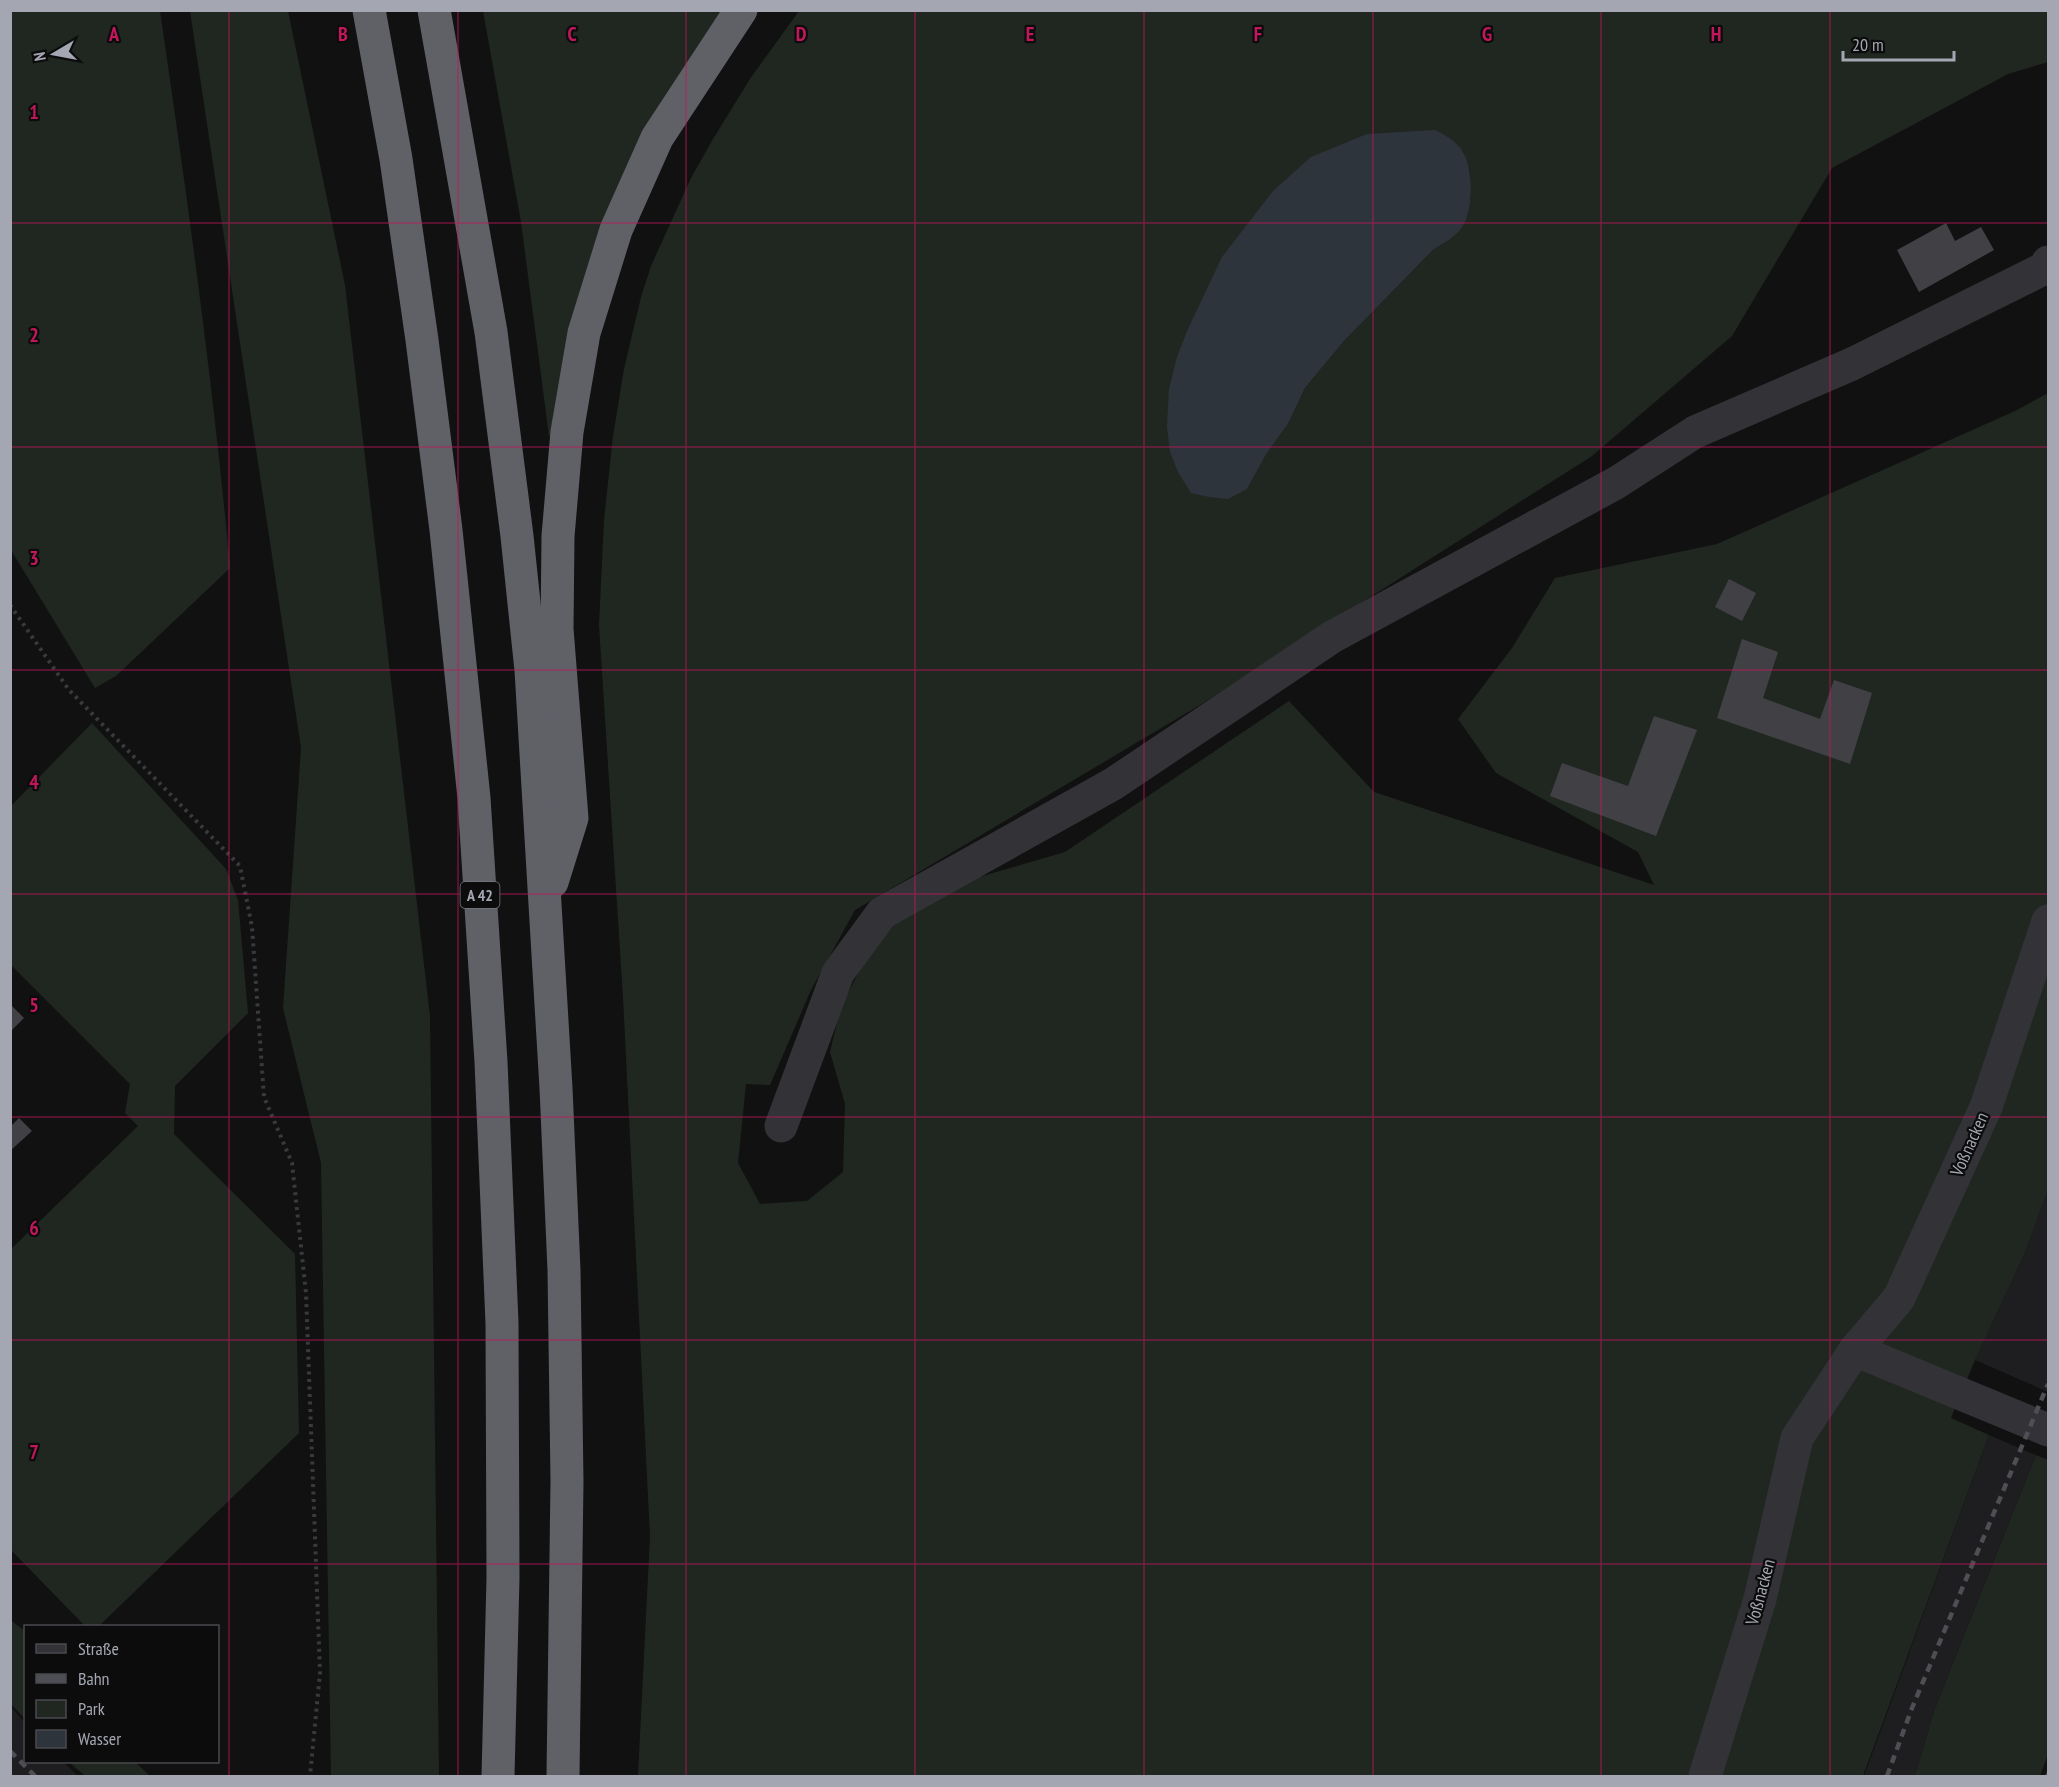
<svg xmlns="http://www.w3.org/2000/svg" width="2059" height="1787" font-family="'PT Sans Narrow',sans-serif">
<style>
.built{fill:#1e1d1f}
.green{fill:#202721;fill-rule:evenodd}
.water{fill:#2e343b}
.building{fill:#414145}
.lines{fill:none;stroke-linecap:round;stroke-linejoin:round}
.path{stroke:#393a3e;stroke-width:4;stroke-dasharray:3 4.5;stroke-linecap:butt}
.minor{stroke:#333337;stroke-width:33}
.highway{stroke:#5f6167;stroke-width:33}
.rail{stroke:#4e4f54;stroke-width:4.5;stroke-dasharray:8 6;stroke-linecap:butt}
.grid{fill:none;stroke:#c2185b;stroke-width:1.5;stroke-opacity:0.55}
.labels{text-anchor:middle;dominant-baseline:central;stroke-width:4.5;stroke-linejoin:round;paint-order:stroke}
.shield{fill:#0c0c0d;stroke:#767880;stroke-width:1.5}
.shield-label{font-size:16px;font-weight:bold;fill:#a4a7b1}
.street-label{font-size:18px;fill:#a4a7b1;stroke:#0c0c0d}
.grid-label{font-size:20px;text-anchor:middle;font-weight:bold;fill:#c2185b;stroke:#0c0c0d;stroke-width:4.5;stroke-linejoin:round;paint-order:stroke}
</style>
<rect width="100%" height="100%" fill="#111112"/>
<g class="built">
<path d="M 2048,1190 L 2048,1392 L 1975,1360 L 2024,1255 Z"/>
<path d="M 1989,1435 L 2036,1455 L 1934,1711 L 1915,1776 L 1864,1776 Z"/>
<path d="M 11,1707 L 25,1723 L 26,1762 L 63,1762 L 78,1776 L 11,1776 Z"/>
</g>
<g class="green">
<path d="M 10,11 L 160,11 C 187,196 213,381 230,568 L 116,676 L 95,688 L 11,550 Z"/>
<path d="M 190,11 L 288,11 L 345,285 L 430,1016 L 439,1776 L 331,1776 L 321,1163 L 283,1008 L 301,748 Z"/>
<path d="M 483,11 L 724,11 L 677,80 L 553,435 L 549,436 L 521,222 Z"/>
<path d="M 799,11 L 2048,11 L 2048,62 L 2008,74 L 1832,168 L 1732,336 L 1592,456 L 1205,702 L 855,910 L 811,990 L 770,1085 L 746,1084 L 738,1163 L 760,1204 L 807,1201 L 843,1172 L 845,1104 L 830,1052 L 841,1006 L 881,930 L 948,886 L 1065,852 L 1289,701 L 1374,792 L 1654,885 L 1638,852 L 1496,773 L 1458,719 L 1512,648 L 1555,578 L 1717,544 L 2015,411 L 2048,393 L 2048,1190 L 2024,1255 L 1975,1360 L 1951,1418 L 1989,1435 L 1863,1776 L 638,1776 L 650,1536 L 623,997 L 599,625 L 604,520 L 613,436 L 624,369 L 641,297 L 651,266 L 691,178 L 713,139 L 750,79 ZM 1463,151 L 1470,171 L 1471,198 L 1450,238 L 1433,250 L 1344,341 L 1305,388 L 1288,424 L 1267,453 L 1247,489 L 1169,388 C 1177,357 1188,329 1203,301 Z"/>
<path d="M 92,723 L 226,869 L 238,900 L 248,1013 L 175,1086 L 174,1134 L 295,1254 L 299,1433 L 99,1626 L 85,1626 L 10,1549 L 11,1249 L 138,1126 L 125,1113 L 130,1084 L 11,965 L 11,806 Z"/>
<path d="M 2036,1455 L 2048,1460 L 2048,1754 L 2040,1776 L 1915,1776 L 1934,1711 Z"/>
<path d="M 10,1620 L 25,1631 L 25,1719 L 11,1704 Z"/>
<path d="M 69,1762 L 135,1762 L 150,1776 L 85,1776 Z"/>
</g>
<path class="water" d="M 1435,130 C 1445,135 1454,140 1461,149 C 1474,165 1474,210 1462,227 C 1456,237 1443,243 1433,250 L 1344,341 L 1305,388 L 1288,424 L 1267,453 L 1247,489 L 1228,499 L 1209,497 L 1191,493 L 1178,472 L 1170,452 L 1167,427 L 1169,388 L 1177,357 L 1188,329 L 1222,257 L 1273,191 L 1311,157 L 1367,134 Z"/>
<g class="building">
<path d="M 1946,223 L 1955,241 L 1981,227 L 1994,250 L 1919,292 L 1897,250 Z"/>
<path d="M 1729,579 L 1756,593 L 1742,621 L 1715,607 Z"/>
<path d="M 1742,639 L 1778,652 L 1763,698 L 1820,719 L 1834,680 L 1872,693 L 1850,764 L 1717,718 Z"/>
<path d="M 1654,716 L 1697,730 L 1656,836 L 1550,796 L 1562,763 L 1628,786 Z"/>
<path d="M 10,1004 L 24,1018 L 10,1032 Z"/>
<path d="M 19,1118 L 32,1131 L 10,1151 L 10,1127 Z"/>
</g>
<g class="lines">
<g class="path">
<path d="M 10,605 L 69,690 L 240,866 L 252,927 L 264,1097 L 292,1163 L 306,1293 L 320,1673 L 310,1776"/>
<path d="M 2047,1776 L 2048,1773"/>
</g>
<g class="minor">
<path d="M 781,1126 L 838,973 L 882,913 L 1113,784 L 1332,637 L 1616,483 L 1695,432 L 1852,364 L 2045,268 L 2048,262"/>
<path d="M 1855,1350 L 2048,1430"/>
<path d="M 1705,1776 L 1760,1599 L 1797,1438 L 1855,1350 L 1899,1298 L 1986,1107 L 2048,921"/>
</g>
<g class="highway">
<path d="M 369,10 L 396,159 L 422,340 L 446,530 L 474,798 L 491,1062 L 502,1323 L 503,1578 L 498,1776"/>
<path d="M 434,10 L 491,332 L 517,536 L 531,670 L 556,1088 L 564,1270 L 567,1481 L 563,1776"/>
<path d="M 552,882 L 572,818 L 557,629 L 558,536 L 567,432 L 584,333 L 616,230 L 657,138 L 741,10"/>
</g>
<g class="rail">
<path d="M 10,1751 L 35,1776"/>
<path d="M 1887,1776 L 1912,1708 L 2048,1384"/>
</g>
</g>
<path class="grid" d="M 229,10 L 229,1776M 458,10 L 458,1776M 686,10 L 686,1776M 915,10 L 915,1776M 1144,10 L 1144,1776M 1373,10 L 1373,1776M 1601,10 L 1601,1776M 1830,10 L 1830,1776M 10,223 L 2048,223M 10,447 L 2048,447M 10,670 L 2048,670M 10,894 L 2048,894M 10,1117 L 2048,1117M 10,1340 L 2048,1340M 10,1564 L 2048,1564"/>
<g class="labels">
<rect class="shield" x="460.5" y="882" width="39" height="26" rx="4.5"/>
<g class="shield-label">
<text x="480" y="895">A 42</text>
</g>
<g class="street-label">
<text transform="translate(1969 1144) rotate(-66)">Voßnacken</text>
<text transform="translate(1760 1592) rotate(-75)">Voßnacken</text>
</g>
</g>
<g class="grid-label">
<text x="114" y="41">A</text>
<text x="343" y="41">B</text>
<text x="572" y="41">C</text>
<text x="801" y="41">D</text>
<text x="1030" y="41">E</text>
<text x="1258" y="41">F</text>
<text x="1487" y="41">G</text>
<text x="1716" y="41">H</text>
<text x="34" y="119">1</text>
<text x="34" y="342">2</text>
<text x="34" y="565">3</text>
<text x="34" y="789">4</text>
<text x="34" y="1012">5</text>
<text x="34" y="1235">6</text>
<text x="34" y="1459">7</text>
</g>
<rect width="2059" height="1787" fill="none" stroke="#a4a7b1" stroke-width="24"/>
<rect x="24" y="1625" width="195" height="138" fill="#0c0c0d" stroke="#494a4f" stroke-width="1.5"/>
<rect x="36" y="1644" width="30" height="9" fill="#333337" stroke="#494a4f" stroke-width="1.5"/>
<text x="78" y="1655" font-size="18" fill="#a4a7b1">Straße</text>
<rect x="36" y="1674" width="30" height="9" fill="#4e4f54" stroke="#494a4f" stroke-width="1.5"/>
<text x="78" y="1685" font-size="18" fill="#a4a7b1">Bahn</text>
<rect x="36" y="1700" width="30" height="18" fill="#202721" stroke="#494a4f" stroke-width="1.5"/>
<text x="78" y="1715" font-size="18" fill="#a4a7b1">Park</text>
<rect x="36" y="1730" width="30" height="18" fill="#2e343b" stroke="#494a4f" stroke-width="1.5"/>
<text x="78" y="1745" font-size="18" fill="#a4a7b1">Wasser</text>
<g transform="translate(54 54) rotate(260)" stroke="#0c0c0d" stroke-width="4.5" paint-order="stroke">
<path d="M0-4.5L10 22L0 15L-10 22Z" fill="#a4a7b1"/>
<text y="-9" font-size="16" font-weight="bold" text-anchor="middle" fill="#a4a7b1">N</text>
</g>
<path d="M1843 51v9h111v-9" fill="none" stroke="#a4a7b1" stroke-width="3"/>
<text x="1852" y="51" font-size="18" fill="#a4a7b1" stroke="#0c0c0d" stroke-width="4.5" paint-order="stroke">20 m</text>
</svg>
